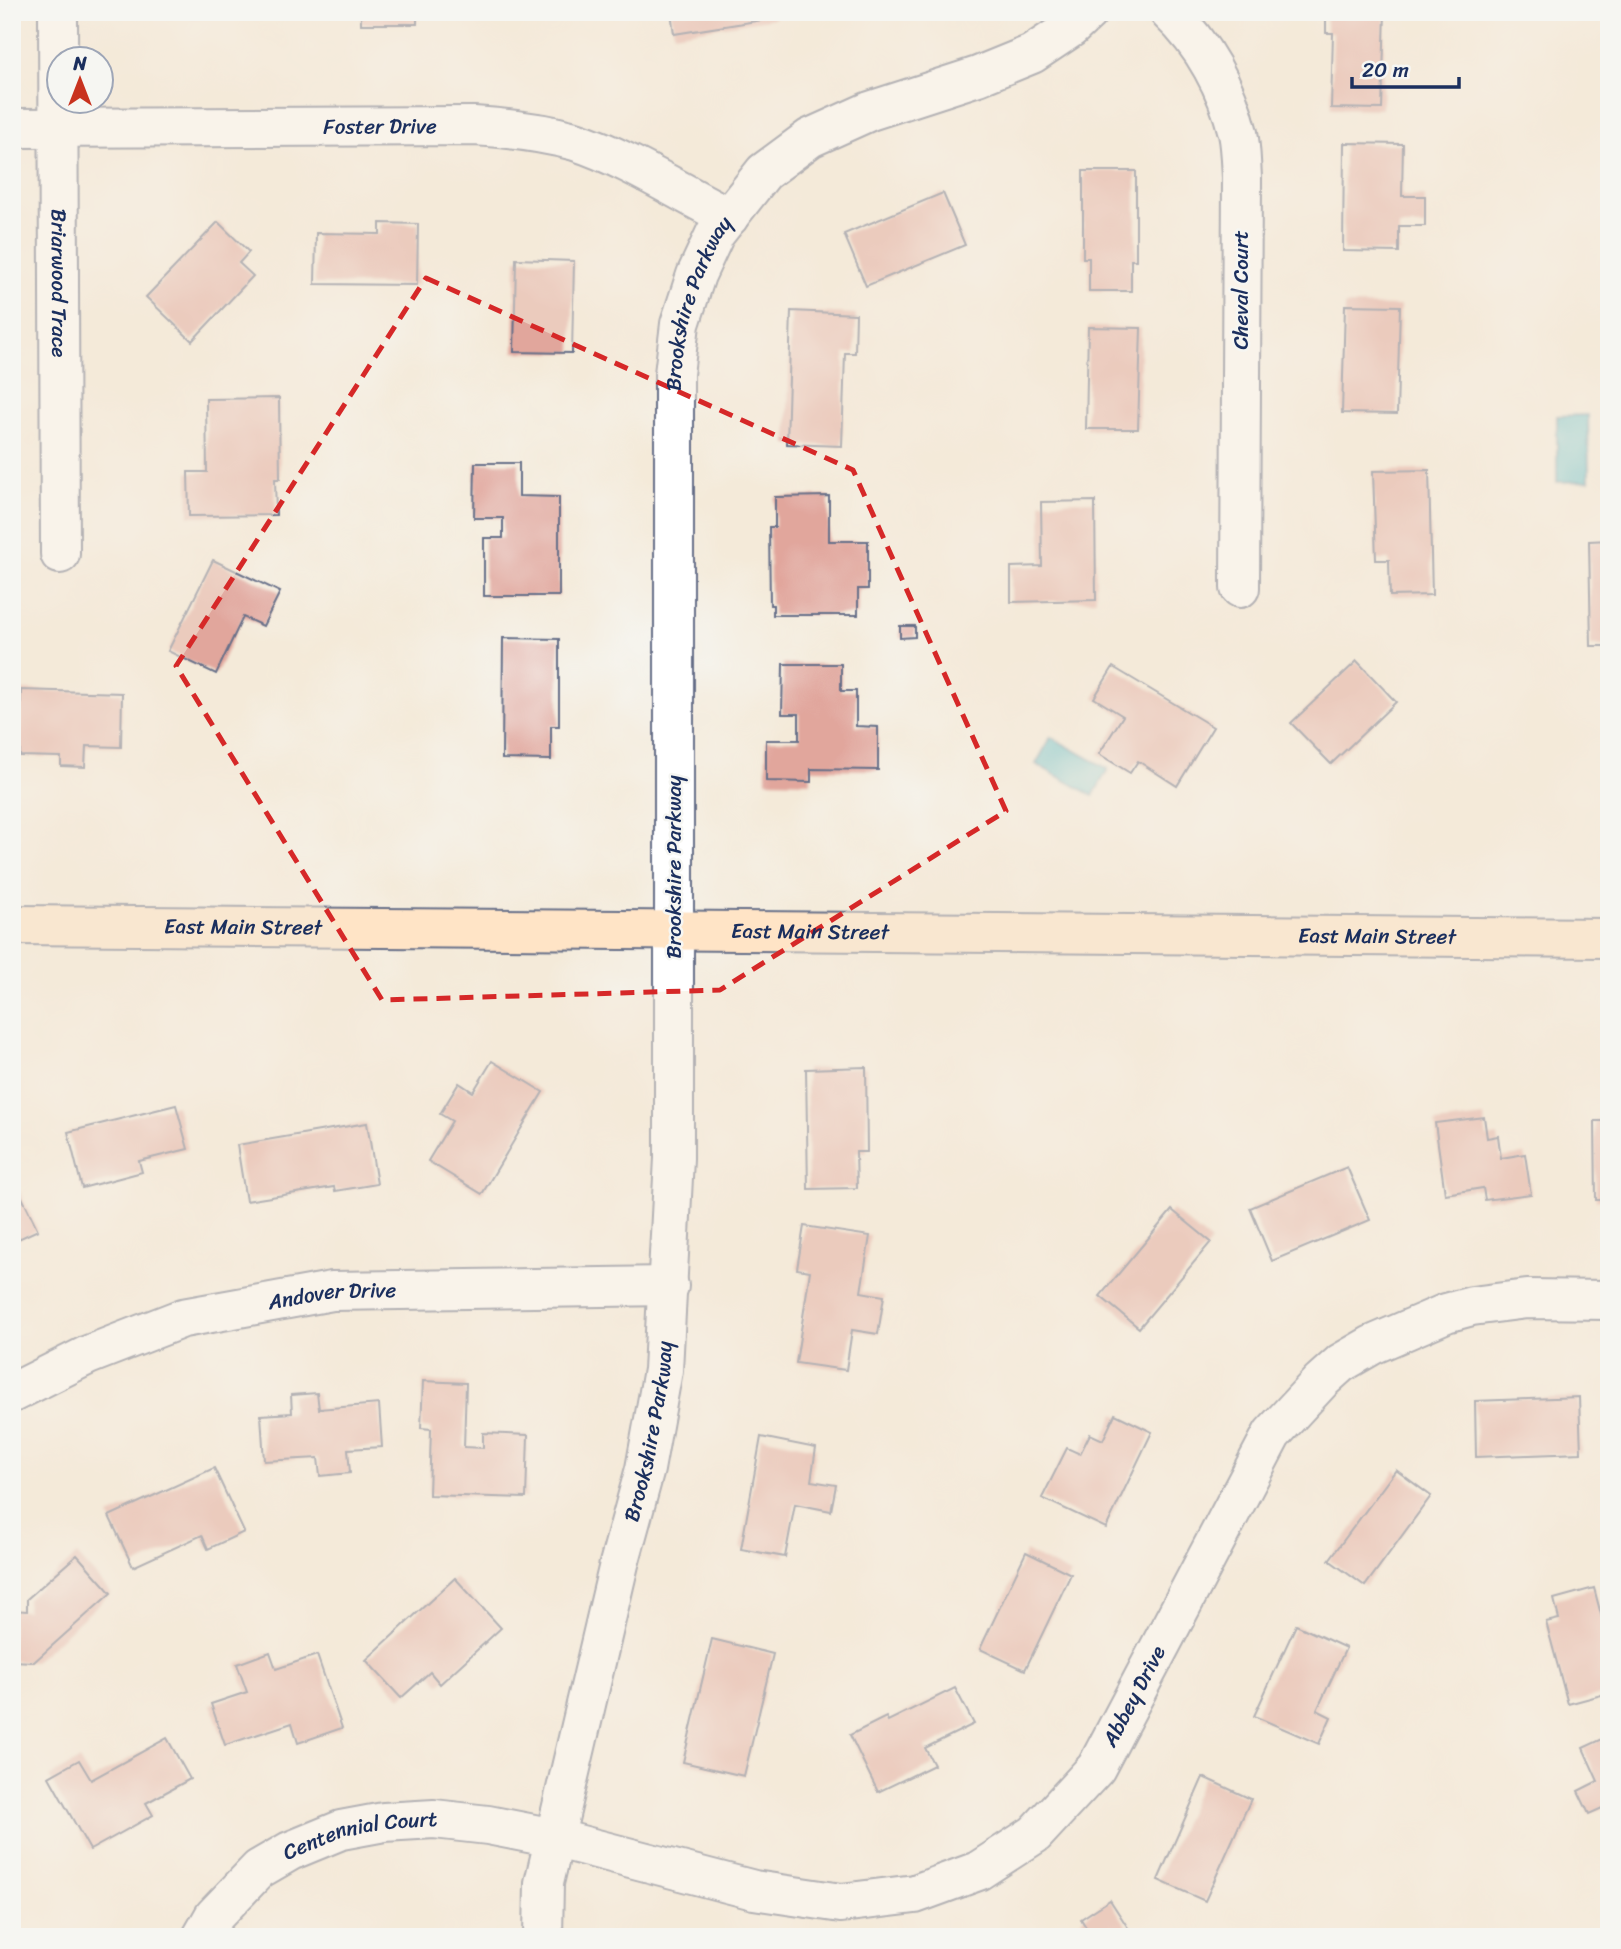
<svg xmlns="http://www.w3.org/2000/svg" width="1621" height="1949" font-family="Sriracha,sans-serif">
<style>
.water{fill:#4db9c8;stroke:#347493;stroke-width:2}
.building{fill:#e1a69c}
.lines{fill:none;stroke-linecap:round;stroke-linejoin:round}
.minor-casing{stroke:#677089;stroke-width:42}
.secondary-casing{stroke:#677089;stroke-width:42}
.minor{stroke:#fff;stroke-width:38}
.secondary{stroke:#ffe4c6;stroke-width:38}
.marked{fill:none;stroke:#d62828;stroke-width:5;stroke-dasharray:14 9;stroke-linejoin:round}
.labels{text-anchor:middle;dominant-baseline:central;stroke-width:5;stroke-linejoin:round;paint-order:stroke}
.street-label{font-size:21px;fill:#1b2f5e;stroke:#f6f6f2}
</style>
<rect width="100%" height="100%" fill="#f6f6f2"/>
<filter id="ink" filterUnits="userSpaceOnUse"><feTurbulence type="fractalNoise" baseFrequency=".0143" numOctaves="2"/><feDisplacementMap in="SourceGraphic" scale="14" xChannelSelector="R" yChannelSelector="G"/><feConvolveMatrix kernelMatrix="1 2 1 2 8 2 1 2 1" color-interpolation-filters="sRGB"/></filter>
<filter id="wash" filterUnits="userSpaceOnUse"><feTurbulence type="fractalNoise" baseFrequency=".00686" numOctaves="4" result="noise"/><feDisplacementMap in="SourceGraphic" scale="28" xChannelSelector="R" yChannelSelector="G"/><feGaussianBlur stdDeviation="1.57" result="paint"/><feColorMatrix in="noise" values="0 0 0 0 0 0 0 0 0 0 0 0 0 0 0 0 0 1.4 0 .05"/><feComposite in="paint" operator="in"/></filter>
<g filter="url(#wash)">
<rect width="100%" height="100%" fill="#f4ead9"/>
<g class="water">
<path d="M 1588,415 L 1589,481 L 1557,482 L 1557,416 Z"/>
<path d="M 1051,737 L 1108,769 L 1093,796 L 1036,764 Z"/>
</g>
<g id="blocks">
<g class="building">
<path d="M 157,12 L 250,12 L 250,18 L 157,17 Z"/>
<rect x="361" y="12" width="56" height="12"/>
<path d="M 671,12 L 774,12 L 775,18 L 674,34 Z"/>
<path d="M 1326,12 L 1385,12 L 1382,109 L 1331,108 L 1333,33 L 1326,33 Z"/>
<path d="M 1344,143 L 1403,144 L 1402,196 L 1425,196 L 1425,226 L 1399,226 L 1399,252 L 1343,251 Z"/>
<path d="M 1083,171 L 1136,171 L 1136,260 L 1131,260 L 1131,291 L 1089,291 L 1089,258 L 1083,258 Z"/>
<path d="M 943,193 L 965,245 L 866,286 L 844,234 Z"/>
<path d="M 218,222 L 249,252 L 239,263 L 253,276 L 192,341 L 146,297 Z"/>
<path d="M 380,223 L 418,224 L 417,285 L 315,284 L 316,233 L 380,234 Z"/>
<path d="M 516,259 L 574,261 L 572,353 L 514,352 Z"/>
<path d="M 1345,305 L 1400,306 L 1397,414 L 1342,413 Z"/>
<path d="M 791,311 L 856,314 L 855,353 L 845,353 L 842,446 L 787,444 Z"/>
<path d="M 1088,327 L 1141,328 L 1138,429 L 1086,429 Z"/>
<path d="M 279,398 L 280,479 L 275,479 L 276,515 L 189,516 L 188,472 L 207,472 L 206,399 Z"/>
<path d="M 475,463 L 519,463 L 519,496 L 559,497 L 559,596 L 484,596 L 484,538 L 503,538 L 503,518 L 474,518 Z"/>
<path d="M 1429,470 L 1432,595 L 1390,596 L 1389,560 L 1376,560 L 1373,471 Z"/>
<path d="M 829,496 L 829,541 L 868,541 L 868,589 L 858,589 L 858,615 L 773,615 L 773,605 L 770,605 L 769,527 L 775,527 L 775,497 Z"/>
<path d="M 1095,501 L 1096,600 L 1011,602 L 1011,567 L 1042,566 L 1041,502 Z"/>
<path d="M 1609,540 L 1609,646 L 1591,646 L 1589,541 Z"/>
<path d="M 213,560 L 280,592 L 263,626 L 243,617 L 216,674 L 168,651 Z"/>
<path d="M 900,626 L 915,626 L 915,637 L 900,638 Z"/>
<path d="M 503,638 L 559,639 L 559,726 L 551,726 L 551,760 L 502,759 Z"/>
<path d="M 1357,661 L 1396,702 L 1331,764 L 1291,723 Z"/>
<path d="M 783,664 L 841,664 L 841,691 L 856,691 L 856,726 L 878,727 L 878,770 L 811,769 L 811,782 L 766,781 L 766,740 L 799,740 L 799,714 L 782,714 Z"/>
<path d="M 1113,667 L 1213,727 L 1177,786 L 1138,761 L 1130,773 L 1099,754 L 1123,716 L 1094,698 Z"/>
<path d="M 21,690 L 122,693 L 121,747 L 86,746 L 85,767 L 61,766 L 61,757 L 20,756 Z"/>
<path d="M 492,1061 L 543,1092 L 482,1194 L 428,1161 L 452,1121 L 440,1114 L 459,1083 L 473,1092 Z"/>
<path d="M 866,1067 L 867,1152 L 856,1152 L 857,1188 L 808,1189 L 806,1069 Z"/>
<path d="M 176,1105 L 188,1149 L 139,1161 L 142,1172 L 82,1188 L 68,1132 Z"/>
<path d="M 1484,1117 L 1487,1138 L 1498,1136 L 1501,1158 L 1525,1154 L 1531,1194 L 1485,1200 L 1483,1188 L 1445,1194 L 1435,1123 Z"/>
<path d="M 1595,1121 L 1609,1121 L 1609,1200 L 1596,1200 Z"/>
<path d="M 367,1123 L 377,1184 L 335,1191 L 334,1187 L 246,1201 L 237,1145 Z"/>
<path d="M 1347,1167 L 1370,1220 L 1272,1261 L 1250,1208 Z"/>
<path d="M 16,1185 L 38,1230 L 12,1242 L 12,1187 Z"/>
<path d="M 1172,1210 L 1211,1242 L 1139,1328 L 1100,1296 Z"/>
<path d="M 804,1226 L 870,1236 L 861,1292 L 884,1296 L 878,1334 L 852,1330 L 846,1370 L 796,1363 L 810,1271 L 797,1269 Z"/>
<path d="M 423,1381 L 466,1383 L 464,1447 L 483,1448 L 483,1433 L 528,1435 L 526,1498 L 429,1495 L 431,1429 L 421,1428 Z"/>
<path d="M 317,1393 L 319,1409 L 379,1404 L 382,1447 L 348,1449 L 350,1473 L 320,1476 L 318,1458 L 264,1461 L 261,1415 L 292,1413 L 291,1395 Z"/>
<path d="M 1579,1397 L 1581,1453 L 1476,1457 L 1475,1401 Z"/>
<path d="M 1115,1414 L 1152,1432 L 1106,1528 L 1042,1498 L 1067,1448 L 1080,1454 L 1090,1434 L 1103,1440 Z"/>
<path d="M 761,1437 L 816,1448 L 811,1481 L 836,1485 L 831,1511 L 795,1504 L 785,1557 L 741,1549 Z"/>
<path d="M 214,1468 L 244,1532 L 208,1549 L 202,1535 L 133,1567 L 109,1516 Z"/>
<path d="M 1396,1470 L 1431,1496 L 1365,1586 L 1329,1560 Z"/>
<path d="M 1026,1552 L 1071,1574 L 1025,1670 L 980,1649 Z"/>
<path d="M 77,1555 L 111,1593 L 34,1662 L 12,1661 L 12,1610 L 27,1611 L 27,1599 Z"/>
<path d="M 455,1578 L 501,1628 L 440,1684 L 430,1672 L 401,1698 L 366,1660 Z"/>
<path d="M 1594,1588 L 1609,1645 L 1609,1693 L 1568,1704 L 1546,1622 L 1559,1619 L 1554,1599 Z"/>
<path d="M 1296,1625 L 1346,1648 L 1317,1710 L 1331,1717 L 1319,1744 L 1254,1716 Z"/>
<path d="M 712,1639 L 773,1654 L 744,1776 L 683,1762 Z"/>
<path d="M 270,1652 L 276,1669 L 317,1655 L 342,1728 L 298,1743 L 292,1723 L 225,1745 L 211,1704 L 247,1692 L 237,1664 Z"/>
<path d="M 955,1688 L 974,1724 L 925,1748 L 934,1765 L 878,1792 L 850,1735 L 886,1717 L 888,1721 Z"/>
<path d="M 1609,1736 L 1609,1805 L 1589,1814 L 1578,1791 L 1598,1781 L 1583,1748 Z"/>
<path d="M 167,1738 L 190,1779 L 146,1803 L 153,1815 L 90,1850 L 49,1777 L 79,1760 L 91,1780 Z"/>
<path d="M 1203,1777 L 1251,1799 L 1205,1901 L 1158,1880 Z"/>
<path d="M 1110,1900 L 1134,1937 L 1092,1937 L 1081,1919 Z"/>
</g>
</g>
</g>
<g filter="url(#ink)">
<use href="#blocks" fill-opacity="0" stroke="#677089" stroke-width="2"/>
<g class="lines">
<g class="minor-casing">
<g id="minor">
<path id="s1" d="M 58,12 L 60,554"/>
<path d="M 1169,12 C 1203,44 1227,88 1238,133 C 1241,147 1241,163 1242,177 L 1240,588"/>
<path id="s2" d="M 12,128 L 474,126 C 507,128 542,132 575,141 C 625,157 681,193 729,217"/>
<path id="s3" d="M 12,1393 L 88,1355 L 183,1318 L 332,1291 L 669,1286"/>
<path id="s4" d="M 202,1937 L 214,1916 L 259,1869 L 290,1851 L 341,1830 L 384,1822 L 434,1819 L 488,1825 L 554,1838 L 754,1890 L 841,1903 L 915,1894 L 978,1871 L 1035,1834 L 1096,1768 L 1272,1434 L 1321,1381 L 1341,1363 L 1372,1345 L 1446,1313 L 1472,1306 L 1527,1299 L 1609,1300"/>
<path id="s5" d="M 543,1937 L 544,1883 L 619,1564 L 645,1469 L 663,1370 L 674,1158 L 674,374 L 680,324 L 696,275 L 715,234 L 764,172 L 810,138 L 870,111 L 978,76 L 1032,54 L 1071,28 L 1088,12"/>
</g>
</g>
<g class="secondary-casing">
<g id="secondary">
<path id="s6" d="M 12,925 L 1609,938"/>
</g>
</g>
<use href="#minor" class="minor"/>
<use href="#secondary" class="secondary"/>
</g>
</g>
<path d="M0 0H1621V1949H0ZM 426,278 L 853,470 L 1006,811 L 720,990 L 382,1000 L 176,666 Z" fill="#f4ead9" fill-opacity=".55" fill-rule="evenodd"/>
<path class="marked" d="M 426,278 L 853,470 L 1006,811 L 720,990 L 382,1000 L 176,666 Z"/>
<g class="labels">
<g class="street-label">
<text stroke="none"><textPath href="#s2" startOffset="368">Foster Drive</textPath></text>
<text stroke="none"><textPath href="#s1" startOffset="271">Briarwood Trace</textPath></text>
<text transform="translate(1241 290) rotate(-90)">Cheval Court</text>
<text stroke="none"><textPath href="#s5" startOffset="1652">Brookshire Parkway</textPath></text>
<text transform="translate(674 867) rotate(-90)">Brookshire Parkway</text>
<text stroke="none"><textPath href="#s6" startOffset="231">East Main Street</textPath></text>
<text stroke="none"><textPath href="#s6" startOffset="798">East Main Street</textPath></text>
<text stroke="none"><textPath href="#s6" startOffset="1365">East Main Street</textPath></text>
<text stroke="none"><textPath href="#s3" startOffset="338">Andover Drive</textPath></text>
<text stroke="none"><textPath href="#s5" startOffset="518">Brookshire Parkway</textPath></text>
<text stroke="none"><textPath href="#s4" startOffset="1071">Abbey Drive</textPath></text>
<text stroke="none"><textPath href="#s4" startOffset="198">Centennial Court</textPath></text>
</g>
</g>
<rect width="1621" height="1949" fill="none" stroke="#f6f6f2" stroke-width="42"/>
<g transform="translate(80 80)"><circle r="33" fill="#f6f6f2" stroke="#9ea6b7" stroke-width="2"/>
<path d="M0-5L12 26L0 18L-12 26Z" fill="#c8321e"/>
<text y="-10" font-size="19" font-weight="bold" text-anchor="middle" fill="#1b2f5e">N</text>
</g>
<path d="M1352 77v10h107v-10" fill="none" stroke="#1b2f5e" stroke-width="3.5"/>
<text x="1362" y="77" font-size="21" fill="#1b2f5e" stroke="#f6f6f2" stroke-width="5" paint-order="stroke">20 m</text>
</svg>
